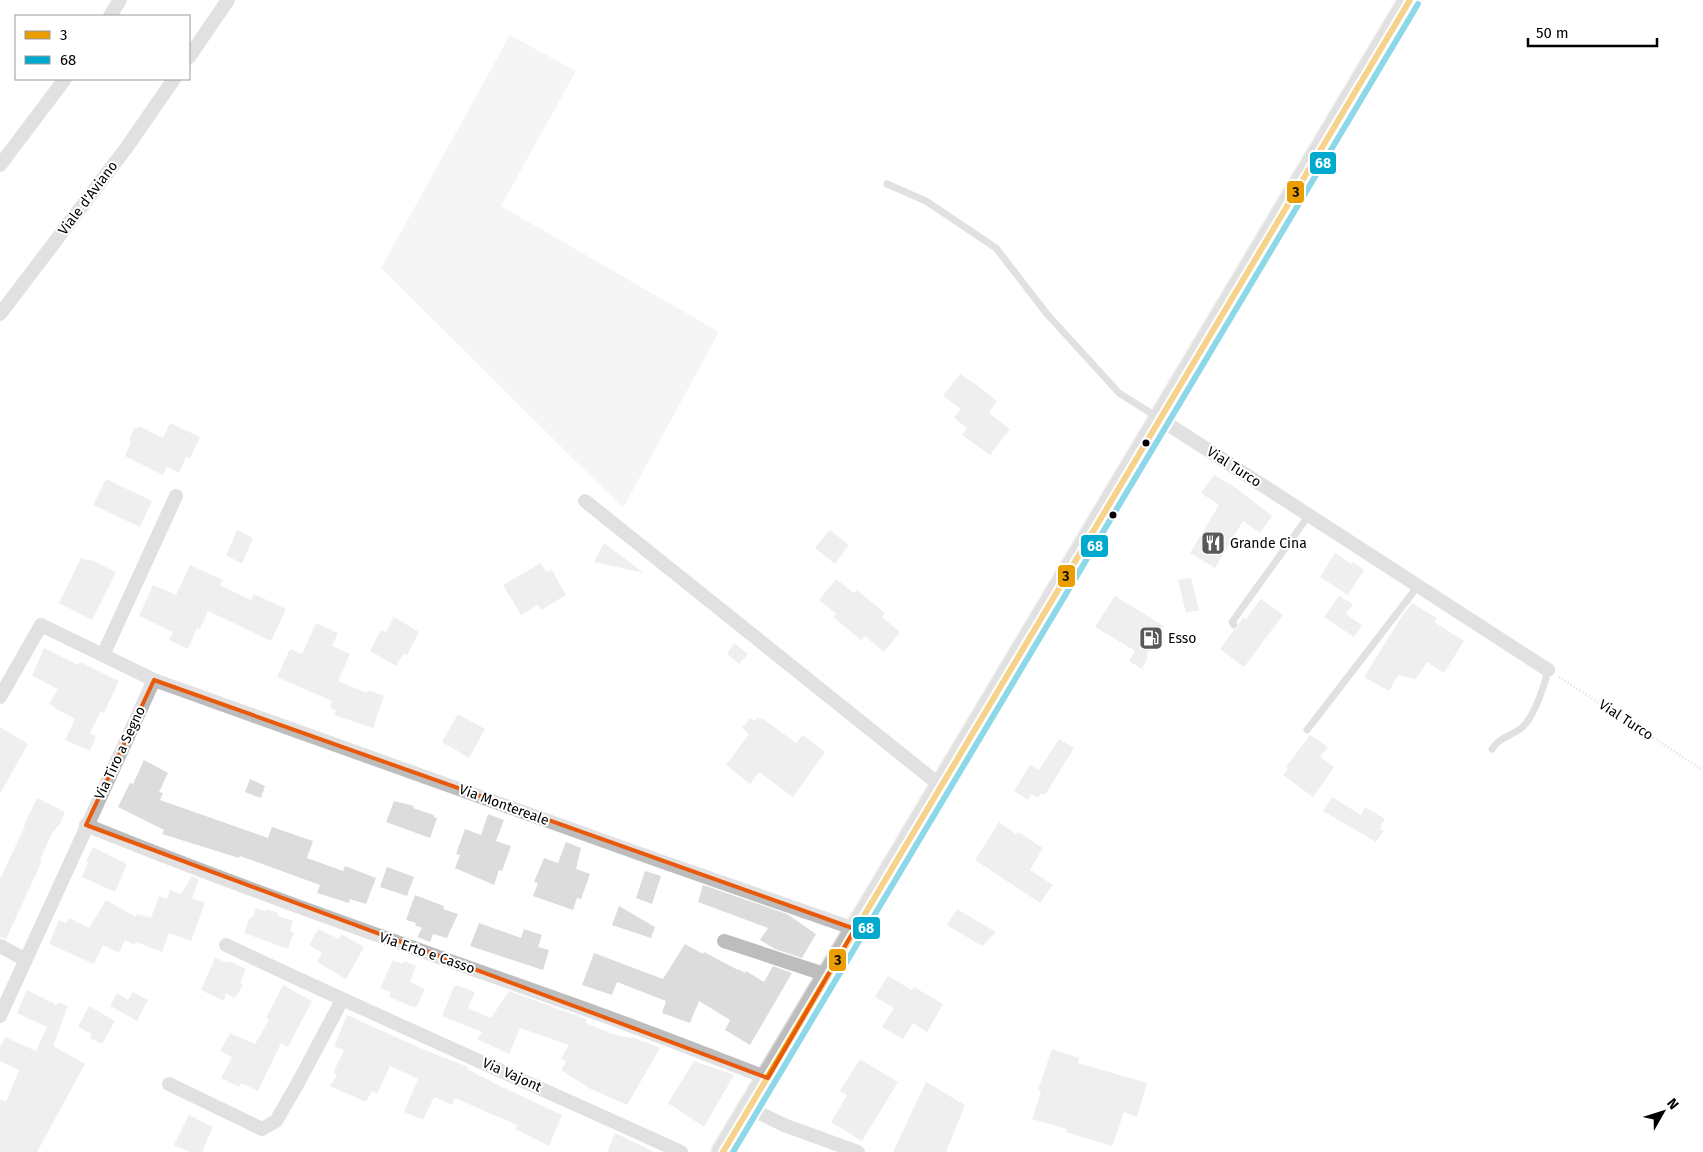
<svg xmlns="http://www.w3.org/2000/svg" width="1703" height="1152" font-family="'Fira Sans',sans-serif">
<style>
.green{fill:#e9e9e9}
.building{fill:#dcdcdc}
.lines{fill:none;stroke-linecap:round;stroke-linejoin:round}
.primary-casing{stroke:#dbdbdb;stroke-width:25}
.path{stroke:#b8b8b8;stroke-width:3;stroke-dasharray:1 2.5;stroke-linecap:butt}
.lane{stroke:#bdbdbd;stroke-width:7}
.street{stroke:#bdbdbd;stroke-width:14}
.primary{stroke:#bdbdbd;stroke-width:22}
.bus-1-casing{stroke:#fff;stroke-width:10}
.bus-2-casing{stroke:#fff;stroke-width:10}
.bus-1{stroke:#eb9e00;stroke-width:6}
.bus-2{stroke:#00a9ce;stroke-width:6}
.marked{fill:none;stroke:#e8590c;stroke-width:4;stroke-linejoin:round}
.bus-dot{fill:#000;stroke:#fff;stroke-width:2}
.labels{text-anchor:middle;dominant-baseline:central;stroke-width:4;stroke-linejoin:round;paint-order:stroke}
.street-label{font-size:14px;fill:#000;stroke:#fff}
.poi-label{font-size:14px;fill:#000;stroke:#fff;text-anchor:start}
.line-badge{stroke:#fff;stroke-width:2}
.badge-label{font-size:14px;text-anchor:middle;font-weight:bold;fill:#fff}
.pale-badge-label{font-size:14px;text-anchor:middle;font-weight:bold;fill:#111}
</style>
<rect width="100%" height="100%" fill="#fff"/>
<path class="green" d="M 510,35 L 576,71 L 501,206 L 719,332 L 623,508 L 381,268 Z"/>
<g class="building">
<path d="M 960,374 L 972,382 L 973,382 L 997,401 L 989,413 L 1010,429 L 990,455 L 962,435 L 967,428 L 954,418 L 961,409 L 943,396 Z"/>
<path d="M 170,423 L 200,437 L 190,458 L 186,457 L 179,473 L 167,467 L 163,475 L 125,456 L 131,442 L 129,440 L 134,428 L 137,429 L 139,426 L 163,438 Z"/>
<path d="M 1214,475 L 1236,488 L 1272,516 L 1260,533 L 1243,521 L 1215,568 L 1190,553 L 1219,505 L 1201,493 Z"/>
<path d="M 106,479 L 152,501 L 140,527 L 93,505 Z"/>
<path d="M 237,530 L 253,538 L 242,564 L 226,555 Z"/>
<path d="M 830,530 L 849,545 L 835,564 L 815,548 Z"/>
<path d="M 604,543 L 644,573 L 594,562 Z"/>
<path d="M 1335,553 L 1352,564 L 1353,562 L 1364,570 L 1348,595 L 1320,577 Z"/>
<path d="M 81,558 L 88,560 L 89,559 L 116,572 L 92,620 L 59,603 Z"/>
<path d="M 541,563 L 546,572 L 552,570 L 566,595 L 541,610 L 538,605 L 521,615 L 503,585 Z"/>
<path d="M 190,565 L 223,580 L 220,585 L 251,600 L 254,594 L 286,609 L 271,641 L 208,611 L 200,629 L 197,628 L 188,649 L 169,640 L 173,632 L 139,616 L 153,585 L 176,595 Z"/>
<path d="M 1191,578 L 1199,610 L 1186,613 L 1178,580 Z"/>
<path d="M 836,579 L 854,593 L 857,590 L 885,613 L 882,617 L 900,632 L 884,652 L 865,636 L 861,640 L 833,617 L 837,614 L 819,600 Z"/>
<path d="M 1115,596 L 1164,626 L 1146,656 L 1148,657 L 1142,669 L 1129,661 L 1135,651 L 1095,627 Z"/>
<path d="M 1339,596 L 1353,604 L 1346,614 L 1362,625 L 1354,637 L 1324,617 Z"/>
<path d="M 1261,599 L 1283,615 L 1244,667 L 1220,649 L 1234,630 L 1238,628 L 1239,623 L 1243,617 L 1246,619 Z"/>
<path d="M 1412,603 L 1437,618 L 1434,622 L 1464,641 L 1444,673 L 1427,662 L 1416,679 L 1398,675 L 1389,691 L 1364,677 L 1402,616 Z"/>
<path d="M 394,617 L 419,632 L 407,655 L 403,654 L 396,666 L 370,651 L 381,630 L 386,632 Z"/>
<path d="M 316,623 L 338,633 L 332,646 L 350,654 L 338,681 L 367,693 L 368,690 L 384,696 L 373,728 L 334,715 L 336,711 L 330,708 L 332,701 L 277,677 L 290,649 L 302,654 Z"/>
<path d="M 734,643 L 748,654 L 739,664 L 727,654 Z"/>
<path d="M 44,648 L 78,665 L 80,662 L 119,681 L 104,713 L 101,711 L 90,733 L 96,736 L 90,751 L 65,740 L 75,719 L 54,708 L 55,707 L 49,704 L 58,689 L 32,676 Z"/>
<path d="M 458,714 L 485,729 L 469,758 L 442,742 Z"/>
<path d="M 758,717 L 760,719 L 762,718 L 796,743 L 803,735 L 825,752 L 793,797 L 759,772 L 750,784 L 726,765 L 749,734 L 742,728 L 750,718 L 755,721 Z"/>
<path d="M 0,727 L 28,744 L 0,794 Z"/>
<path d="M 1310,735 L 1328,747 L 1320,757 L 1334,767 L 1313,797 L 1283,775 L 1288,769 L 1286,767 Z"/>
<path d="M 1059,739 L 1074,748 L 1045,795 L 1041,793 L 1038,798 L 1031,794 L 1028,800 L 1014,791 L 1030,765 L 1039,770 Z"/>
<path d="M 144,760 L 168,773 L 159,792 L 163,793 L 160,800 L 268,838 L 272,827 L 313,841 L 307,858 L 343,871 L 345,866 L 376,878 L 366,904 L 350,899 L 349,903 L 317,893 L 320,885 L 240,856 L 239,858 L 162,834 L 164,830 L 118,807 L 130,783 L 133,784 Z"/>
<path d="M 250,779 L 265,786 L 261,798 L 245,792 Z"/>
<path d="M 1332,797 L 1361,815 L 1365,807 L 1385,819 L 1381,825 L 1382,826 L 1380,829 L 1384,831 L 1376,842 L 1323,811 Z"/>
<path d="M 37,798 L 65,812 L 60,824 L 52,833 L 40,860 L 42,861 L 6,939 L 0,937 L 0,879 L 25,826 L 24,825 Z"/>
<path d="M 394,801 L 414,806 L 413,808 L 434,815 L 434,817 L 437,818 L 430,838 L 386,822 Z"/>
<path d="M 488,814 L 504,820 L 496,841 L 511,846 L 502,871 L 499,870 L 494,885 L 455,868 L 460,855 L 456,854 L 465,829 L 481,835 Z"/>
<path d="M 999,822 L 1016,834 L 1018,832 L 1043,848 L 1030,870 L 1053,885 L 1040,903 L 975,860 Z"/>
<path d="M 566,842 L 581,848 L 576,869 L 590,874 L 581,899 L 577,898 L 573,910 L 533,896 L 538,883 L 534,882 L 544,858 L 558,863 Z"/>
<path d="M 93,847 L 127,864 L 115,892 L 82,877 L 88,863 L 86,861 Z"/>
<path d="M 387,867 L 414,877 L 407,896 L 380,887 Z"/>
<path d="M 645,871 L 661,876 L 652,904 L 636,898 Z"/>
<path d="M 192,876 L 199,879 L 192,898 L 205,903 L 191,941 L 169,933 L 162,952 L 136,942 L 135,945 L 125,940 L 119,953 L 103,945 L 94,964 L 49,944 L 59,920 L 66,923 L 69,918 L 89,928 L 106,900 L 136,917 L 137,914 L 151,918 L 159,896 L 167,899 L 170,890 L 181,894 Z"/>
<path d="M 703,885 L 787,914 L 816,934 L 802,958 L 775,949 L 760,940 L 768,928 L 698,902 Z"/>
<path d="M 415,895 L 444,906 L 443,909 L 458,914 L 447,938 L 433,934 L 430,942 L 417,937 L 422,928 L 415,925 L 416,923 L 406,920 Z"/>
<path d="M 619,906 L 655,927 L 651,938 L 612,925 Z"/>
<path d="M 256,908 L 266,911 L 267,909 L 278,913 L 278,916 L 293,921 L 290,931 L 294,932 L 288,949 L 244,933 L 250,917 L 252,918 Z"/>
<path d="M 957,909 L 996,932 L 982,946 L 947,925 Z"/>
<path d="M 479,923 L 521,938 L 524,929 L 542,935 L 538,947 L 549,950 L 543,970 L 470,946 Z"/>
<path d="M 318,929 L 339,939 L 341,934 L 364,947 L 346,979 L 317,962 L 322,953 L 309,945 Z"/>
<path d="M 685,944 L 703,954 L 704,952 L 738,970 L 738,969 L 745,973 L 746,971 L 764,982 L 773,966 L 792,973 L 750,1045 L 725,1030 L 730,1020 L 699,1001 L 690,1023 L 662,1013 L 666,1001 L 617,982 L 612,995 L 582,985 L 594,953 L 663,979 Z"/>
<path d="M 215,958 L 228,963 L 229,961 L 246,969 L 240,983 L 243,985 L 235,998 L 226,994 L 224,1001 L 201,990 Z"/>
<path d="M 393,960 L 403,964 L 404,961 L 416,966 L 410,982 L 425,989 L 416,1008 L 389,997 L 391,992 L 380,988 Z"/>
<path d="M 888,976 L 912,990 L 914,987 L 943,1004 L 927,1032 L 913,1023 L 903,1039 L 882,1027 L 894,1008 L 875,997 Z"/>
<path d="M 283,985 L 312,1001 L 288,1047 L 281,1043 L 258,1091 L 241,1083 L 239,1087 L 221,1078 L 232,1057 L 220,1051 L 230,1033 L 255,1044 L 269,1020 L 266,1018 Z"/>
<path d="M 454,986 L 459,986 L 475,992 L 468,1008 L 491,1018 L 509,991 L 581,1017 L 586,1019 L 586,1023 L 615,1035 L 634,1038 L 660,1048 L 627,1105 L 589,1088 L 561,1070 L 566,1062 L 561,1058 L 569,1045 L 520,1028 L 509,1054 L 477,1039 L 482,1032 L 442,1016 Z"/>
<path d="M 27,990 L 55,1004 L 54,1005 L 56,1006 L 58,1002 L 68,1006 L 53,1046 L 85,1064 L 37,1152 L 0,1152 L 0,1099 L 6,1102 L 19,1070 L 0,1061 L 0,1048 L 5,1037 L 36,1051 L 47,1027 L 17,1013 Z"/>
<path d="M 133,992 L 148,1000 L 137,1021 L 110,1006 L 117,993 L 128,1000 Z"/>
<path d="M 89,1006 L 115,1021 L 102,1044 L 90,1038 L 92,1034 L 78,1027 Z"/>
<path d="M 347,1015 L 420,1048 L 468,1067 L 467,1069 L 500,1086 L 562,1115 L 549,1146 L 515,1129 L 517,1125 L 455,1098 L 452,1105 L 434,1097 L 423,1120 L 404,1112 L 418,1079 L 390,1066 L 377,1094 L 372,1091 L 366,1102 L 330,1086 L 337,1075 L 333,1073 L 344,1050 L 334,1046 Z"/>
<path d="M 1052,1049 L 1079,1058 L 1078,1063 L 1147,1083 L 1137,1117 L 1124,1112 L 1112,1146 L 1066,1132 L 1067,1129 L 1032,1119 L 1041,1092 L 1038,1090 Z"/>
<path d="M 860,1059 L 898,1082 L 862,1141 L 831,1122 L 847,1095 L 840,1091 Z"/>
<path d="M 694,1061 L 734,1075 L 704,1127 L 668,1103 Z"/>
<path d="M 926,1082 L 965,1105 L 946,1152 L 893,1152 Z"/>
<path d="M 189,1115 L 213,1127 L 202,1152 L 190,1152 L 174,1145 Z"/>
<path d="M 615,1133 L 654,1152 L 607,1152 Z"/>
</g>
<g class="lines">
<g class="primary-casing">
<path id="primary" d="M 723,1152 L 1410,0"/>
</g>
<path class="path" d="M 1559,677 L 1703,770"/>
<g class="lane">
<path d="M 887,184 L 926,201 L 996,248 L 1047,314 L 1119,393 L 1157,417"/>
<path d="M 1234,625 L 1232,622 L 1309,515"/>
<path d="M 1307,730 L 1418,586"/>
<path d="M 1492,749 C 1500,737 1509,737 1520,729 C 1534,719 1544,686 1548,670"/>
</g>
<g class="street">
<path d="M 110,16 L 120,0"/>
<path d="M 189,57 L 228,0"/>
<path d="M 0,165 L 65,79"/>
<path d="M 0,314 L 127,147 L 174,79"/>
<path d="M 1160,419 L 1548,670"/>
<path d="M 585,501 L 941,786"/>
<path d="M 103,655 L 176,496"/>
<path d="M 154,680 L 660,861 L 855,929"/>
<path d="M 0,697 L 41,625 L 154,680 L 0,1016"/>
<path d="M 86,825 C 256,894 429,953 602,1015 C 657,1035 713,1057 768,1078"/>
<path d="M 724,941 L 827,975"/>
<path d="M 226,945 C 376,1016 529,1083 681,1152"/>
<path d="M 0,946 L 26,960"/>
<path d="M 169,1084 L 262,1129 L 276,1121 L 298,1083 L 342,1000"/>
<path d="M 749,1108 L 784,1125 L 858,1152"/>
</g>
<use href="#primary" class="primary"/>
<g class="bus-1-casing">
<path id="bus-1" d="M 723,1152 L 1410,0"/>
</g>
<g class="bus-2-casing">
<path id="bus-2" d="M 733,1152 L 1418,4"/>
</g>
<use href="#bus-1" class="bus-1"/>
<use href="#bus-2" class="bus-2"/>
</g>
<path d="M0 0H1703V1152H0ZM 154,680 L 855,929 L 768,1078 L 86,825 Z" fill="#fff" fill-opacity=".55" fill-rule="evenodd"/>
<path class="marked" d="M 154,680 L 855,929 L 768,1078 L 86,825 Z"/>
<defs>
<g id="restaurant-square" transform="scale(1.25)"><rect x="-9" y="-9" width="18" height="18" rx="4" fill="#595959" stroke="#fff"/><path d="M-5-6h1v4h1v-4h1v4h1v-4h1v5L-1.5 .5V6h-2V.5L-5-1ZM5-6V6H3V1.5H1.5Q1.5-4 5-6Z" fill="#fff"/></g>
<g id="fuel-square" transform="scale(1.25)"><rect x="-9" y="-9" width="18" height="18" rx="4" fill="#595959" stroke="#fff"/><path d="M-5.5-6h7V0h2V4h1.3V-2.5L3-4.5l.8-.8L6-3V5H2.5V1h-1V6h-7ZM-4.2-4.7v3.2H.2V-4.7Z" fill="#fff"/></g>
</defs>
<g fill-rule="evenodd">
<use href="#restaurant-square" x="1213" y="543"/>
<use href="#fuel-square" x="1151" y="638"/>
</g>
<g class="bus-dot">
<circle cx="1146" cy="443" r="4.5"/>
<circle cx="1113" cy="515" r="4.5"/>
</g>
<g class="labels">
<g class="street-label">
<text transform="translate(88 198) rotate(-53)">Viale d'Aviano</text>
<text transform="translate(1234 467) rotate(33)">Vial Turco</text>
<text transform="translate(1626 720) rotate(33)">Vial Turco</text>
<text transform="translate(120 753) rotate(-65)">Via Tiro a Segno</text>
<text transform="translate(504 805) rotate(20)">Via Montereale</text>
<text transform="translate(427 953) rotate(19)">Via Erto e Casso</text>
<text transform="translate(512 1075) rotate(24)">Via Vajont</text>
</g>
<g class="poi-label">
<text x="1230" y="543">Grande Cina</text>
<text x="1168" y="638">Esso</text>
</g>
</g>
<g class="line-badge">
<rect x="1309" y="151" width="28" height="24" rx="5" fill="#00a9ce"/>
<rect x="1286" y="180" width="19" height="24" rx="5" fill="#eb9e00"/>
<rect x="1080" y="534" width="29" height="24" rx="5" fill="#00a9ce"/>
<rect x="1057" y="564" width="19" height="24" rx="5" fill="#eb9e00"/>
<rect x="852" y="916" width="29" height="24" rx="5" fill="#00a9ce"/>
<rect x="828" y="948" width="19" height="24" rx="5" fill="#eb9e00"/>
</g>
<g class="badge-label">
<text x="1323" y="168">68</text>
<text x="1095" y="551">68</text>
<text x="866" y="933">68</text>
</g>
<g class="pale-badge-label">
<text x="1296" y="197">3</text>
<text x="1066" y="581">3</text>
<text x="838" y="965">3</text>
</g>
<rect x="15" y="15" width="175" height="65" fill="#ffffff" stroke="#999999"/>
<rect x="25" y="31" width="25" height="8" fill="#eb9e00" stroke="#999999"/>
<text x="60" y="40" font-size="15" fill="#000000">3</text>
<rect x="25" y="56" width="25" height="8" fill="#00a9ce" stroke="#999999"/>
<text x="60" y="65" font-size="15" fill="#000000">68</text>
<g transform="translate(1663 1112) rotate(51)" stroke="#ffffff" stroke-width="4" paint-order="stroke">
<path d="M0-4L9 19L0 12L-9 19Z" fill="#000000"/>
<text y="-8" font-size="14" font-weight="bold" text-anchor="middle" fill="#000000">N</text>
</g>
<path d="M1528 38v8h129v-8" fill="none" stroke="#000000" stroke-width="2.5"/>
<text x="1536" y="38" font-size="15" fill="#000000" stroke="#ffffff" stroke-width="4" paint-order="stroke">50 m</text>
</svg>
